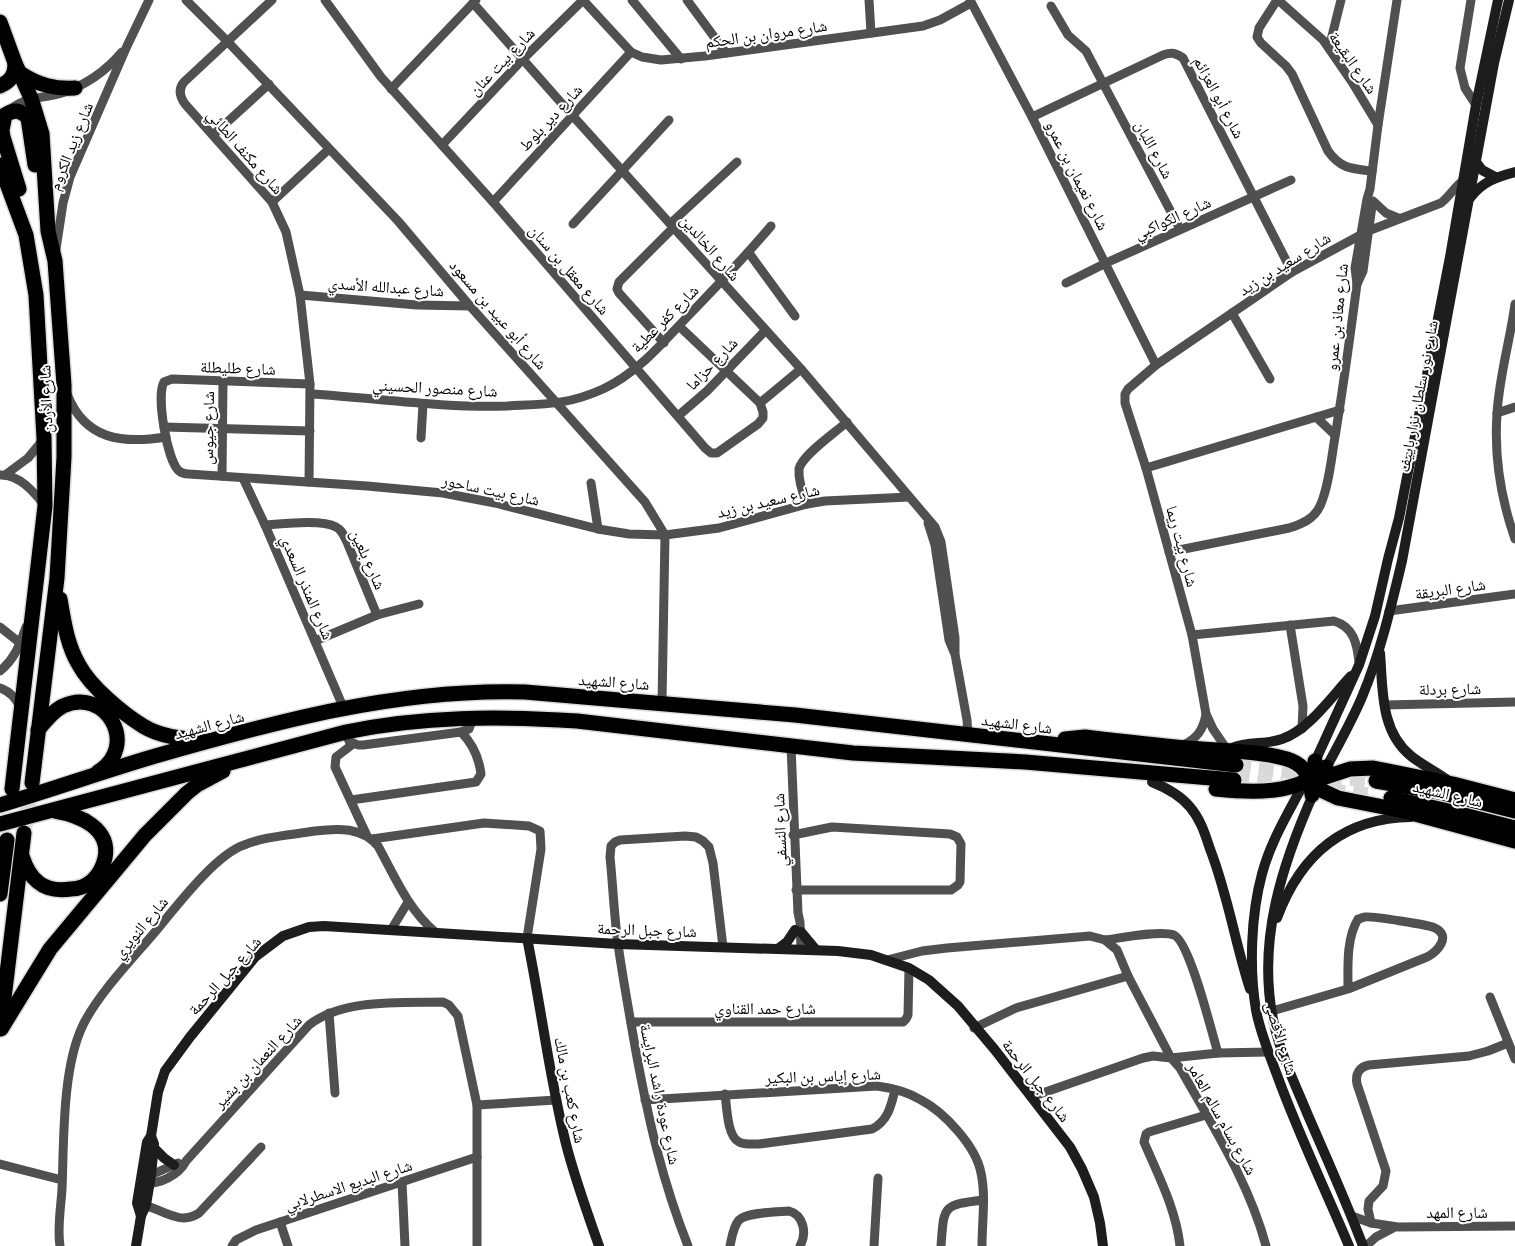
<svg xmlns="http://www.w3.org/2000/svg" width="1515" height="1246" font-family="'Exo 2','Noto Naskh Arabic',sans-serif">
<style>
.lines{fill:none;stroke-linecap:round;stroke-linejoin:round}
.highway-tunnel{stroke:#d9d9d9;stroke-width:15;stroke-dasharray:15 8;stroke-linecap:butt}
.highway-casing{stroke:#dbdbdb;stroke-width:18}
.street{stroke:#505050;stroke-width:9}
.secondary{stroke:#1d1d1d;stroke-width:10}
.highway{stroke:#000;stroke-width:15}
.labels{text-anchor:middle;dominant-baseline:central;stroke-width:4;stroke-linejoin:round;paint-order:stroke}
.street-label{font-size:16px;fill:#000;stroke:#fff}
</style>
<rect width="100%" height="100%" fill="#fff"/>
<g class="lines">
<g class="highway-tunnel">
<path d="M 1236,765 L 1376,781"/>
<path d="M 1234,780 L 1282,785"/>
<path d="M 1330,791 L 1372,795"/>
<path d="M 24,833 L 31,785"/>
</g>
<g class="highway-casing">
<g id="highway">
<path d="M 0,22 L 15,63 L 31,98 L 42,134 L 48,231 L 55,261 L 64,385 L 64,457 L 57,578 L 32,783"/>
<path d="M 20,73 C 38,85 54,89 75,88"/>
<path d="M 0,86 C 11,81 15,75 15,63"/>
<path d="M 0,165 L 26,235 L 36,295 L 44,438 L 45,506 L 12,789"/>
<path d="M 19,189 L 3,137 L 2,130 L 5,115 C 14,109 21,110 28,118 L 35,165"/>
<path d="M 60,599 C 64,622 67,645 79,665 C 91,687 122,713 143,726 C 159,736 184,740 202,739"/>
<path d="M 38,730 C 45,721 53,711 63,706 C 106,686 140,746 98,772"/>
<path d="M 1065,739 L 1085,737 C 1119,741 1153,745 1187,748 C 1212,750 1276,751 1296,763 C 1308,770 1311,782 1312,795"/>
<path d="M 1315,761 L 1314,777 L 1317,785 L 1323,791 L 1338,798 L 1404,811 L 1515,841"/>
<path d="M 1317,780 L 1350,769 L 1373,768 L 1453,784 L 1515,800"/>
<path d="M 1376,781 L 1439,792 L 1515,811"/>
<path d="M 1216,789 C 1254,793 1297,795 1326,767"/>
<path d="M 1391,798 L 1444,810 L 1515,828"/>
<path d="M 0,805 C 51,790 101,772 152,757 C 274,722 398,688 525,692 L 795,715 L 1236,765"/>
<path d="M 0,824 L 346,732 C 422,716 500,716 577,721 L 853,753 L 1025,762 L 1234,780"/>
<path d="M 22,856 C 30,881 44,893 71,889 C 78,889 86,886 92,881 C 99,875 103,867 105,858 C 111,828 79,815 55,811"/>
<path d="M 0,894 L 7,840"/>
<path d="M 1,1023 L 24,833"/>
<path d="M 1,1029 L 50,949 L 145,835 L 187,793 L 197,785 L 223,771"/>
</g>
</g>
<g class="street">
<path d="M 186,0 L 228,42 L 398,221 L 470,306 L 645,502 L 665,535 L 662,702"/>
<path d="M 272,0 L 184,82 C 178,89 180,97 185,104 L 272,202 L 286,232 L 300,295 L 310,384 L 309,482"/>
<path d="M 325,0 L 381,77 L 493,202 L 705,448 L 711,453 L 717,453 L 758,424 L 763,418 L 763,412 L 760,403 L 679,326"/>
<path d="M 583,0 L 631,52 L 642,57 L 661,60 L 705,56 L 923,26 L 940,20 L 971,3"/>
<path d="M 632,0 L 681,59"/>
<path d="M 687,0 L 726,53"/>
<path d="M 869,0 L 871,33"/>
<path d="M 970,0 L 1032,117 L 1156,365"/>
<path d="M 1277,0 L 1259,28 L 1257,37 L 1261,43 L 1286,66 L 1292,74 L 1328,151 C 1341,169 1352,169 1372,171"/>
<path d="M 1278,0 L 1323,40 L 1352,82 L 1378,125"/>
<path d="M 1471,0 L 1460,68 L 1465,88 L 1476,105"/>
<path d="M 473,3 L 572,115 L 801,369 L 935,527 L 941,542 L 955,638 L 955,654 L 967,720 L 968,735"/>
<path d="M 1051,6 L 1068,35 L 1086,51 L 1180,229"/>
<path d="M 1329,48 L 1341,0"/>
<path d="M 391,89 L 476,0"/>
<path d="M 8,112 C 22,96 43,99 62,93 C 86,85 106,71 122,52"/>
<path d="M 1032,117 L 1163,55 C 1172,52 1176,53 1183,58 L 1292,272"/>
<path d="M 213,135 L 269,84"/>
<path d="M 442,145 L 523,59 L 583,0"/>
<path d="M 1373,201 L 1386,213 L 1398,218"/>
<path d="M 272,202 L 329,149"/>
<path d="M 493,202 L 631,52"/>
<path d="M 671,223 L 737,162"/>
<path d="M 573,224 L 669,120"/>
<path d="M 56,249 L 63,203 L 70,177 L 127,46 L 149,0"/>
<path d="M 749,253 L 795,316"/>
<path d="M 1066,283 L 1106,263 L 1291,180"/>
<path d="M 1357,284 L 1363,271 L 1372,206"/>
<path d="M 300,295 L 417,305 L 470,306"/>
<path d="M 1515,304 C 1510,341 1499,377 1497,414 C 1494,457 1501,499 1515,539"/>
<path d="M 1232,313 L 1270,379"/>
<path d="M 664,343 L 619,293 L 617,289 L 619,282 L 674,227"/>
<path d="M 310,384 L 172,379 L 164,382 C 156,396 167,458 178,470 C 181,473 185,474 189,474 L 367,486 L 443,493 L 495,503 L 598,529 L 629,534 L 665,535 L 719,528 L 807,504 L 825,501 L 909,497"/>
<path d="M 67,394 C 85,440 122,444 166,437"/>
<path d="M 311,394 C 376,398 441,408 507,406 C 545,404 568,405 603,389 C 638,373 663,342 689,315 C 717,286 745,257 771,226"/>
<path d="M 760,403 L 801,369"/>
<path d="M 1497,413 L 1515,407"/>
<path d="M 678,416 L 707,391 L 765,331"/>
<path d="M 1316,417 L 1335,435"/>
<path d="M 164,427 L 310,431"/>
<path d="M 421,438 L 423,404"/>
<path d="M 1146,468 L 1340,410"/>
<path d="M 0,475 C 19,474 34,492 45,506"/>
<path d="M 5,475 L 28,458 L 43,440"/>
<path d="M 222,476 L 223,381"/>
<path d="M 243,478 L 265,525 L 344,709"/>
<path d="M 591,483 L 598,529"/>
<path d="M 807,504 C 803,494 798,481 799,469 C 802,455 836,432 847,422"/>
<path d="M 928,523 L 935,545 L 949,640 L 954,652"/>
<path d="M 265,525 C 282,524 321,519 336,527 C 342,530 344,536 347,542 L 377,615"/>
<path d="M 1169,552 L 1289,528 C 1302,524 1314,519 1320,506 C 1328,489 1331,462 1334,443 C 1343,390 1350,337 1357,284 L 1355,268 L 1367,199 L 1370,189 L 1378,125 L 1397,0"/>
<path d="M 1389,611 L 1515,594"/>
<path d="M 1290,625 L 1303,706 L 1302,729"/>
<path d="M 0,627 L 20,643"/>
<path d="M 1192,635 L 1334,621 C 1354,627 1357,644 1359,662"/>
<path d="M 315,641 L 377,615 L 419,604"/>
<path d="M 0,671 C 15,659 20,644 26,627"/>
<path d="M 0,688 C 11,692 15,698 21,708"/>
<path d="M 1385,705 L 1515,702"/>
<path d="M 346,732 L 349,741 L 358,745 L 363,745 L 461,732 L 469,729 L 473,718"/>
<path d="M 353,744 L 336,757 L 335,767 L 367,836"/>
<path d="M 791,746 L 798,913 L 800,922 L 801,949"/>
<path d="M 1182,746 C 1197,738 1203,731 1206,714"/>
<path d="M 1228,751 L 1213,729 L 1206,714 L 1192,635 L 1146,468 L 1125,403 L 1125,394 L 1128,389 L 1156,365 L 1292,272 L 1368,231 L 1441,203 C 1450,196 1455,186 1464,180"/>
<path d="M 351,800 L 476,782 L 481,774 C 479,758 473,744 461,732"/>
<path d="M 793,835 L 832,827 L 950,834 L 957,837 L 961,844 L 960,882 L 958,885 L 951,890 L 796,890"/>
<path d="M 372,839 L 484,823 L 529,826 L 540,831 L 541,849 L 527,938"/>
<path d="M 391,930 L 408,902"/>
<path d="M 1105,940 C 1121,938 1160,930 1174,935 C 1190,942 1212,1034 1218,1053"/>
<path d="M 887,960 L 922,951 L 947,948 L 1090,936 L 1105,940 L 1117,950 L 1128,976 L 1171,1058 L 1218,1053 L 1268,1052"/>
<path d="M 1490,997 L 1515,1059"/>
<path d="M 1272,1011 L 1348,989 L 1427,957 C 1437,952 1452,936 1435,928 C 1430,925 1372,916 1365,917 C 1363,917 1360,919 1358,919 C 1346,939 1348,967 1348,989"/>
<path d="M 329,1013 L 335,1093"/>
<path d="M 631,1022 L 903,1022 L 906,1019 L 908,1015 L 909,968"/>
<path d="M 974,1028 L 1016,1008 L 1128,976"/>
<path d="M 725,1094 C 727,1107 727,1136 739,1142 C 745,1145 753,1144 759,1144 L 872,1129 C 888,1121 891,1106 895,1090"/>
<path d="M 1031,1097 L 1143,1058 L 1153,1056 L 1171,1058 L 1180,1068 C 1212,1125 1249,1182 1266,1246"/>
<path d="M 645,1100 L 877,1086 C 892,1088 908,1092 921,1100 C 944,1112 976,1146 981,1173 C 986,1196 982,1222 982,1246"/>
<path d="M 477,1105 L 556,1100"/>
<path d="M 0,1164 L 62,1180"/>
<path d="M 146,1175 L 151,1175 L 178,1163"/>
<path d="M 402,1182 L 405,1246"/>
<path d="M 144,1183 C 159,1185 179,1175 186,1161 L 309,1025 C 343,998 403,1003 443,1002 L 449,1005 L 458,1016 L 477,1105 L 477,1246"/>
<path d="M 139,1204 C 160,1207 179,1227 199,1213 L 261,1147"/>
<path d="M 1352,1216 L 1371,1223 L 1398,1227 L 1515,1226"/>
<path d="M 280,1222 L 288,1246"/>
<path d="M 1371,1223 L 1368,1209 L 1369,1201 L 1383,1186 L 1386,1171 L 1357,1084 C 1355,1074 1359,1067 1369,1065 L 1469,1056 L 1488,1051 L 1508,1043"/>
<path d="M 60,1246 C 57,1228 61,1207 62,1189 C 64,1141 62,1068 83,1025 C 98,994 133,958 155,932 C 176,907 215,855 244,845 C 266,836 292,835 315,831 C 338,828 362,827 378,846 C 395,877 408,909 435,932"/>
<path d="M 232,1246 L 236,1240 L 256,1230 L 477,1157"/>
<path d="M 688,1246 C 662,1180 649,1122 636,1052 C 630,1017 623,980 618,944 C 614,915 613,886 610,857 L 611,846 L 615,842 L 620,840 L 685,836 L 696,837 L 703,841 L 709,847 L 713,863 L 723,947"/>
<path d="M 730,1246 C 732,1237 733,1227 739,1220 C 748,1212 777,1212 789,1211 C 804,1215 807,1234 800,1246"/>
<path d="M 874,1246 L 878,1178"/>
<path d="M 941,1246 C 944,1206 942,1205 983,1200"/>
<path d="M 1180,1246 C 1176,1209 1158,1175 1144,1142 L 1146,1134 L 1149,1132 L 1206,1115"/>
<path d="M 1366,1246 L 1376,1237 L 1393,1228"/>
</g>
<g class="secondary">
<path d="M 1476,162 L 1482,170 L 1495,177"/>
<path d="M 1470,198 C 1482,182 1496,177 1515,172"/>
<path d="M 1380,653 C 1383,689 1380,731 1411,756 C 1423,766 1438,772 1450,782"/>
<path d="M 1232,748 C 1248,741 1266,745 1282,739 C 1309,730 1332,696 1351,676"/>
<path d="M 1313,766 L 1359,665 L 1375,616 L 1388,559 L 1399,518 L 1450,257 L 1476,105 L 1498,0"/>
<path d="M 1324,772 C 1337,747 1351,723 1362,697 C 1380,654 1391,607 1402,561 L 1494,63 L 1509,0"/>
<path d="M 1305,781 C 1289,812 1271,840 1262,874 C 1251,914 1249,969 1256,1010 C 1260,1032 1269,1053 1277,1075 C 1298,1133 1325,1189 1349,1246"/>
<path d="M 1152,782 C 1167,788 1180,795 1190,807 C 1201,820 1205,834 1210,849 C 1228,895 1235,943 1250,989"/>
<path d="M 1315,790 C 1282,864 1256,942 1274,1024 C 1281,1055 1295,1084 1307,1113 C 1326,1157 1346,1201 1363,1246"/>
<path d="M 1277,918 C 1300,856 1342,818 1411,817"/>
<path d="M 801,932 L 816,950"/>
<path d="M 527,938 C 541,1006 549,1076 566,1144 C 575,1179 587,1212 599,1246"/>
<path d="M 779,948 L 787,942 L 795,930"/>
<path d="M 154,1148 L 164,1158 L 174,1165"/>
<path d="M 141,1216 L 137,1203 L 147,1142 L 151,1136"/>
<path d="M 136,1246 L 141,1216 L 146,1205 L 151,1175 L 154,1144 L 151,1136 L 158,1092 L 165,1071 L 190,1037 L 255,957 L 283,936 L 309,927 L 324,926 L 618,944 L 838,951 L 871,955 L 909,968 L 929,980 L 958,1006 L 995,1050 L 1070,1147 L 1082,1169 L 1094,1197 L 1100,1223 L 1103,1246"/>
</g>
<use href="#highway" class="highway"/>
</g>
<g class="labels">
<g class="street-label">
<text transform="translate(766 33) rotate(-8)">شارع مروان بن الحكم</text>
<text transform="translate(501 61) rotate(-46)">شارع بيت عنان</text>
<text transform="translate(1354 62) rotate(55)">شارع البقيعة</text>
<text transform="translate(1220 97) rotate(62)">شارع أبو العزائم</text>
<text transform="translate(550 117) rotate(-47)">شارع دير بلوط</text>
<text transform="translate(70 146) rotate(-68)">شارع زيد الكروم</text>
<text transform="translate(1155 149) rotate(62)">شارع اللبان</text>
<text transform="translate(246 151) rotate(49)">شارع مكنف الطائي</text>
<text transform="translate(1078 175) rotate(63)">شارع نعيمان بن عمرو</text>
<text transform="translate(1172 217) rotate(-24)">شارع الكواكبي</text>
<text transform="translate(711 247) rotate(49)">شارع الخالدين</text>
<text transform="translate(1284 263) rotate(-32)">شارع سعيد بن زيد</text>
<text transform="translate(570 269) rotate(49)">شارع معقل بن سنان</text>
<text transform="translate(386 286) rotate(4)">شارع عبدالله الأسدي</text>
<text transform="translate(499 314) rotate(49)">شارع أبو عبيد بن مسعود</text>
<text transform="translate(1336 317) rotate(-84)">شارع معاذ بن عمرو</text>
<text transform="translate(664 318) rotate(-45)">شارع كفر عطية</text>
<text transform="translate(711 363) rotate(-46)">شارع حزاما</text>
<text transform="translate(238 367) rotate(2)">شارع طليطلة</text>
<text transform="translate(435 387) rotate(3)">شارع منصور الحسيني</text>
<text transform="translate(1417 396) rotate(-79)">شارع نور سلطان نزار باييف</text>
<text transform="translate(45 399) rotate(-92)">شارع الأردن</text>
<text transform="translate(207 428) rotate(-89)">شارع جيوس</text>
<text transform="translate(491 489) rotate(12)">شارع بيت ساحور</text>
<text transform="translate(768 500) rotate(-13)">شارع سعيد بن زيد</text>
<text transform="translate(1183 546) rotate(75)">شارع بيت ريما</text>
<text transform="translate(369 559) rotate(66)">شارع بلعين</text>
<text transform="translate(308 587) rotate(67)">شارع المنذر السعدي</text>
<text transform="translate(1450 588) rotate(-8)">شارع البريقة</text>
<text transform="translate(614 681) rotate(4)">شارع الشهيد</text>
<text transform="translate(1450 688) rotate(-1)">شارع بردلة</text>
<text transform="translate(1017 723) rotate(7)">شارع الشهيد</text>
<text transform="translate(209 724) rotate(-15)">شارع الشهيد</text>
<text transform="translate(1448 793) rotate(13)">شارع الشهيد</text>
<text transform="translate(779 830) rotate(-92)">شارع النسفي</text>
<text transform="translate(140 927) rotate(-50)">شارع النويري</text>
<text transform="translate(647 929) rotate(2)">شارع جبل الرحمة</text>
<text transform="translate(224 975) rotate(-48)">شارع جبل الرحمة</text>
<text x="765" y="1007">شارع حمد القناوي</text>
<text transform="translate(1282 1038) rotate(73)">شارع الأقصى</text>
<text transform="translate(257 1061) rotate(-47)">شارع النعمان بن بشير</text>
<text transform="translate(823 1075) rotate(-2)">شارع إياس بن البكير</text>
<text transform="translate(1037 1080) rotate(52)">شارع جبل الرحمة</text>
<text transform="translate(571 1090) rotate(79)">شارع كعب بن مالك</text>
<text transform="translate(661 1094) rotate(78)">شارع عودة راشد البرايسة</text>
<text transform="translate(1223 1118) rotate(61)">شارع بسام سالم العامر</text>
<text transform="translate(348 1184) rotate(-18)">شارع البديع الاسطرلابي</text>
<text x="1457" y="1211">شارع المهد</text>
</g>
</g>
</svg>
